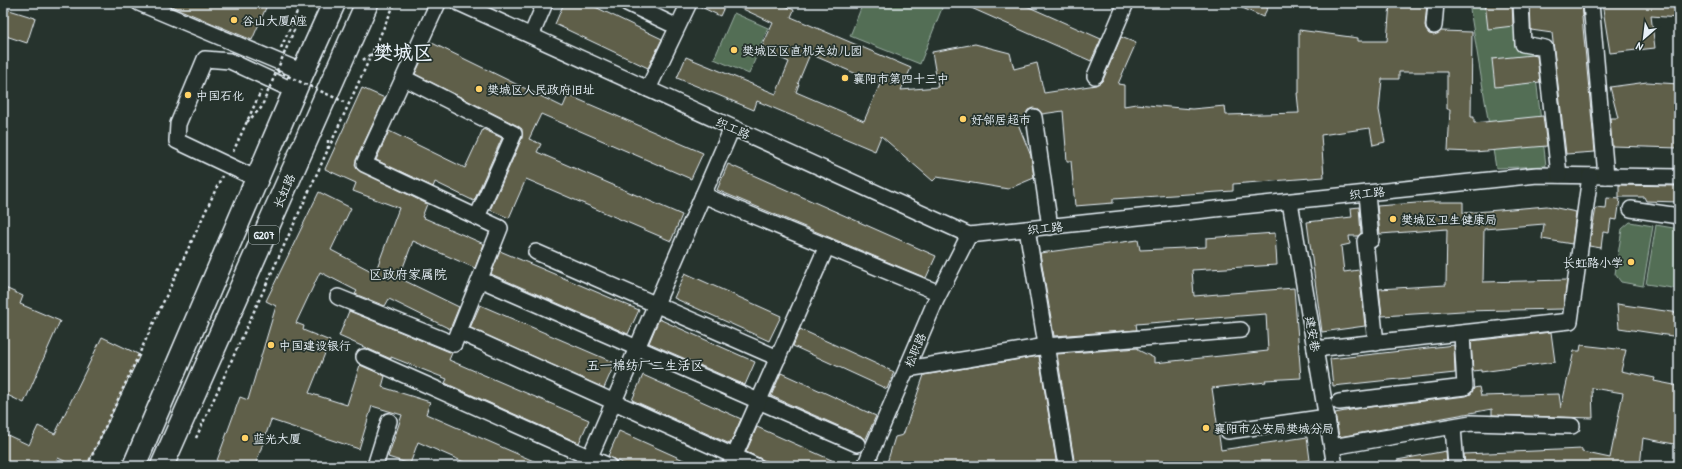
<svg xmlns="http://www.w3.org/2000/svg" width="1682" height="469" font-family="'Patrick Hand','LXGW WenKai TC',sans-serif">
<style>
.green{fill:#526e55;stroke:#9db0a6}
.building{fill:#5e5e49;stroke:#e8f1f8;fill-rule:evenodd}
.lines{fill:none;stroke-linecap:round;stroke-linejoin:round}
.minor-casing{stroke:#e8f1f8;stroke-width:18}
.highway-casing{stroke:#e8f1f8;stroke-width:25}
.path{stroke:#e8f1f8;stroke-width:2.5;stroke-dasharray:3 3;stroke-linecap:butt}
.minor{stroke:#26332d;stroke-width:15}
.highway{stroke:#26332d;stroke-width:22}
.path-bridge{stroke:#e8f1f8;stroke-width:2.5;stroke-dasharray:3 3;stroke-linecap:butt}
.poi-dot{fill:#ffd166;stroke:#26332d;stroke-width:1.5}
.labels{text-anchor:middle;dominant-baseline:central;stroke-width:3.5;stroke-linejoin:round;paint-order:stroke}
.shield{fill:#26332d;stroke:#aeb8bb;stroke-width:1}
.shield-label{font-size:11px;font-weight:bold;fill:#e8f1f8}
.poi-label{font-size:12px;fill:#e8f1f8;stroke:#26332d;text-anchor:start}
.street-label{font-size:12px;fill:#e8f1f8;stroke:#26332d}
.neighbourhood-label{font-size:13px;fill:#e8f1f8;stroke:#26332d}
.town-label{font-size:20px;font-weight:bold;fill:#e8f1f8;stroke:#26332d}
</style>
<rect width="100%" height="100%" fill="#26332d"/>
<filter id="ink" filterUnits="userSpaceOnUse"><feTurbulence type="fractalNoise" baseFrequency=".025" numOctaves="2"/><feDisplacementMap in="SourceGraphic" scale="8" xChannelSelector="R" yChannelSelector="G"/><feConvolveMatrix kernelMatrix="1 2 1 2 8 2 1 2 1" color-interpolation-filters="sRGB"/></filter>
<g filter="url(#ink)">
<g class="green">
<path d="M 863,3 L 944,3 L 920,64 L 850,36 Z"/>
<path d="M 1469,3 L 1516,3 L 1533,51 L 1546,166 L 1496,168 Z"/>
<path d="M 734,13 L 768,28 L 749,74 L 714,59 Z"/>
<path d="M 1630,222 L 1653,226 L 1643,286 L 1621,282 L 1615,274 L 1622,229 Z"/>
<path d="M 1656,225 L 1679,229 L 1679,289 L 1646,284 Z"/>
</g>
<g class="building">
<path d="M 164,3 L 268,3 L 252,40 Z"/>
<path d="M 564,3 L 587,3 L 662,39 L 648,68 L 555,24 Z"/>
<path d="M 698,3 L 726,3 L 720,16 L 697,5 Z"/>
<path d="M 730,3 L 779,3 L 794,10 L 791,17 L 911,68 L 901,90 L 938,87 L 932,52 L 975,44 L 1010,53 L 1014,69 L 1037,63 L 1044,93 L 1096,85 L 1103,80 L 1121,37 L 1136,43 L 1118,84 L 1124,85 L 1124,106 L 1136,104 L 1192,109 L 1225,106 L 1226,115 L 1299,113 L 1297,93 L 1299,93 L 1299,30 L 1358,38 L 1358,41 L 1387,41 L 1390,3 L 1427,3 L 1425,26 L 1426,30 L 1429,34 L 1434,35 L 1441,31 L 1472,32 L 1471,117 L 1474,117 L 1474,123 L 1543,116 L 1547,146 L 1474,152 L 1448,151 L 1450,109 L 1447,109 L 1447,72 L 1399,72 L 1399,79 L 1382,79 L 1379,110 L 1385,142 L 1373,145 L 1370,128 L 1321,135 L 1324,177 L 1233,184 L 1233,191 L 1113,199 L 1113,203 L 1075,206 L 1071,161 L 1067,161 L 1063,111 L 1042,114 L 1038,109 L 1033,108 L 1028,110 L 1025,117 L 1016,119 L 1031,156 L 1034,178 L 1008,189 L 937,177 L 933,181 L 881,136 L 875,151 L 757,101 L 754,110 L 677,78 L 686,57 L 776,94 L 789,62 L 761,49 L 773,23 ZM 810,54 L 880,84 L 864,121 L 796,92 L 799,84 L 798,83 Z"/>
<path d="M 960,3 L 1020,3 L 1101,39 L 1091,61 Z"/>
<path d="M 1231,3 L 1270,3 L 1263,17 Z"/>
<path d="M 1485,3 L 1512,3 L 1513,26 L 1488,29 Z"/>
<path d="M 1530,3 L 1582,3 L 1583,16 L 1582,17 L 1595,152 L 1566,154 L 1552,33 L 1531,30 Z"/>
<path d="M 1602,3 L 1679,3 L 1679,18 L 1651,16 L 1655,48 L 1610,53 Z"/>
<path d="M 3,8 L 35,18 L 27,43 L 3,35 Z"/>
<path d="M 430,42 L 563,107 L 568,95 L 703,153 L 691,179 L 541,114 L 529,139 L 541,144 L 537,152 L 682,215 L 671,241 L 526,179 L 509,218 L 490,210 L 522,138 L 522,129 L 518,126 L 415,74 Z"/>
<path d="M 1532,55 L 1537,56 L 1540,82 L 1495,87 L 1492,59 Z"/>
<path d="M 1647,82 L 1679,84 L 1679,148 L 1612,146 L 1610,118 L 1618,118 L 1610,87 Z"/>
<path d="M 362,88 L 385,98 L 356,160 L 355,165 L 357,169 L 427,204 L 422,217 L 484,244 L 475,268 L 413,241 L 399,278 L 459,307 L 450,329 L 389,299 L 385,306 L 355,294 L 357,291 L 320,272 L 296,323 L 304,326 L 303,330 L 330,341 L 309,393 L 347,405 L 360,365 L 385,376 L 382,387 L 430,402 L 426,414 L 545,466 L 473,466 L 418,442 L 410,464 L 388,457 L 402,415 L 372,406 L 359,449 L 271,420 L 255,466 L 215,466 L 240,397 L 248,400 L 276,306 L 266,301 L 319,192 L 351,208 L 331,250 L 375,273 L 399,208 L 353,191 L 356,183 L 325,169 Z"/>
<path d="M 483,129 L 502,138 L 474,201 L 435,182 L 433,187 L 376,160 L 389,131 L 465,168 Z"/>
<path d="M 728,164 L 936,256 L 926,278 L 717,190 Z"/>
<path d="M 1619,185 L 1679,186 L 1679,202 L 1646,201 L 1644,197 L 1619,197 Z"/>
<path d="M 1607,198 L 1620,199 L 1617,220 L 1611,219 L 1609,233 L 1603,232 L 1601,248 L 1589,246 L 1596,208 L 1606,209 Z"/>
<path d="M 1430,202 L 1463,202 L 1463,213 L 1547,206 L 1576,212 L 1572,244 L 1542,239 L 1544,224 L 1484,229 L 1483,282 L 1567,280 L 1563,309 L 1462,311 L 1382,316 L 1379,289 L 1446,285 L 1447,229 L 1380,234 L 1377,206 Z"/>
<path d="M 1359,207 L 1361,233 L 1358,236 L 1349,236 L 1350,244 L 1341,246 L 1344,272 L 1359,270 L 1365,326 L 1322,332 L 1307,222 L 1352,217 L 1351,208 Z"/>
<path d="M 1275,233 L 1277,265 L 1192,270 L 1194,296 L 1294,288 L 1301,378 L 1265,380 L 1266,382 L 1212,388 L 1221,450 L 1307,437 L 1310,460 L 1269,466 L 1075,466 L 1057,354 L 1138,348 L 1138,350 L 1154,358 L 1154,363 L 1268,351 L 1266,314 L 1136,324 L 1137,330 L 1054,336 L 1040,253 L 1138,240 L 1140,250 L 1206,247 L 1206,238 Z"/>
<path d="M 500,251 L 639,310 L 628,334 L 491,274 Z"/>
<path d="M 685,273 L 781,316 L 769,341 L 674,298 Z"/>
<path d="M 3,287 L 23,296 L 20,304 L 60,321 L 24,403 L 3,393 Z"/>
<path d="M 1617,304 L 1679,313 L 1679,337 L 1619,328 Z"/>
<path d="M 480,305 L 615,363 L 604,388 L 470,328 Z"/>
<path d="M 349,311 L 452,353 L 449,360 L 589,420 L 579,443 L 445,383 L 447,379 L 391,357 L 391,359 L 339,336 Z"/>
<path d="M 659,319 L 755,362 L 745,385 L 649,343 Z"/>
<path d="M 800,329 L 894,372 L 887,389 L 793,346 Z"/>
<path d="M 1551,332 L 1555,362 L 1481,372 L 1481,370 L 1473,371 L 1471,341 Z"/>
<path d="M 102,337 L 140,355 L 87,466 L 75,466 L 58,458 L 54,466 L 3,466 L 3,433 L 29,445 L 38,426 L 55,434 Z"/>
<path d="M 1454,345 L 1455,373 L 1333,386 L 1330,359 Z"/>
<path d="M 1581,345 L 1626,350 L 1621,371 L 1655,378 L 1654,381 L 1679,386 L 1679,445 L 1643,438 L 1640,466 L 1465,466 L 1464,454 L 1582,449 L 1582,452 L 1610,458 L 1623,393 L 1592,388 L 1593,418 L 1492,415 L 1492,409 L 1339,437 L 1335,413 L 1361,408 L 1466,396 L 1471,394 L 1474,388 L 1479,387 L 1481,396 L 1559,394 L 1561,408 L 1574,351 L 1580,351 Z"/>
<path d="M 1039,356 L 1057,466 L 886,466 L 895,437 L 903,435 L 924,375 Z"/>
<path d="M 781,373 L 876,416 L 865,441 L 861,436 L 771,396 Z"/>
<path d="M 643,375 L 739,418 L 741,419 L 730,444 L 632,400 Z"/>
<path d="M 757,427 L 845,466 L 777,466 L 746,452 Z"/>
<path d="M 619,431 L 697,466 L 629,466 L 615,460 L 608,456 Z"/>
<path d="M 1446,451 L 1447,466 L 1398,466 L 1397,460 Z"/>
</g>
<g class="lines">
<g class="minor-casing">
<g id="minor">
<path d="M 139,3 L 303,72"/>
<path d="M 459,3 L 969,235 L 1537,175 L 1679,177"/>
<path d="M 627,3 L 669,23"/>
<path d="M 1521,3 L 1523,44 L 1545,48 L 1559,175"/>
<path d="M 1591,3 L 1606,176"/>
<path d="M 1434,26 L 1436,3"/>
<path d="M 534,29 L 545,3"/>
<path d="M 1095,76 L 1126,3"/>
<path d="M 404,78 L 514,134 L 477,217"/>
<path d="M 648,89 L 689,3"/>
<path d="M 1034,117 L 1050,227"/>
<path d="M 252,188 L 255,178 L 177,141 L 178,124 L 205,59 L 230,61 L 288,88 L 298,83"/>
<path d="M 1367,193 L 1371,240 L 1365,241 L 1376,343"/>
<path d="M 703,195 L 932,290"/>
<path d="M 1290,202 L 1335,466"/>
<path d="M 1631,209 L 1679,216"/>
<path d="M 1027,229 L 1066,466"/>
<path d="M 536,252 L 778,358"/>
<path d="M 486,282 L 857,444"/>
<path d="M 338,297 L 454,344 L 500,228 L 364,164 L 438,3"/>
<path d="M 468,336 L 756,466"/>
<path d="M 1315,349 L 1570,321 L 1590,176"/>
<path d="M 364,357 L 609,466"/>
<path d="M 907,369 L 1046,346 L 1241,330"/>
<path d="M 1339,402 L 1465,387 L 1462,334"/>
<path d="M 1453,427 L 1456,466"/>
<path d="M 1228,431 L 1327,417"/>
<path d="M 1332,447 L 1471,423 L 1572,426"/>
<path d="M 375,466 L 389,421"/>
<path d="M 586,466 L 732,128"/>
<path d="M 730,466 L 827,246"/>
<path d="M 865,466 L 936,300 L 969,235"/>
</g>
</g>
<g class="highway-casing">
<g id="highway">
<path d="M 134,466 L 298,83 L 334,3"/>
<path d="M 162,466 L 367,3"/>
</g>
</g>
<g class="path">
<path d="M 281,48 L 301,3"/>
<path d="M 363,60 L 373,52"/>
<path d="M 328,149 L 328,138"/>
<path d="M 233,152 L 261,91"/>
<path d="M 196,438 L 395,3"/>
<path d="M 87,466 L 222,176"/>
</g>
<use href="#minor" class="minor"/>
<use href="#highway" class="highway"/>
<g class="path-bridge">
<path d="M 277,71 L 344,102"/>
<path d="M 247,122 L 261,108 L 295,28 L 296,15"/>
</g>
</g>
</g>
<g class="poi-dot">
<circle cx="234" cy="20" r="4"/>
<circle cx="734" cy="50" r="4"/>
<circle cx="845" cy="78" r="4"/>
<circle cx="479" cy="89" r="4"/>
<circle cx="188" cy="95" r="4"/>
<circle cx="963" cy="119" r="4"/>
<circle cx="1393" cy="219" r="4"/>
<circle cx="1631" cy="262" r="4"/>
<circle cx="271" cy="345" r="4"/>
<circle cx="1206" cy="428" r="4"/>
<circle cx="245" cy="438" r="4"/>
</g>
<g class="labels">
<rect class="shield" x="249" y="226" width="30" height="18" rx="3"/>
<g class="shield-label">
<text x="264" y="235">G207</text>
</g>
<g class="poi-label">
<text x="242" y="20">谷山大厦A座</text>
<text x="742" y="50">樊城区区直机关幼儿园</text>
<text x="853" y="78">襄阳市第四十三中</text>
<text x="487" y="89">樊城区人民政府旧址</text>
<text x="196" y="95">中国石化</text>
<text x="971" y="119">好邻居超市</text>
<text x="1401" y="219">樊城区卫生健康局</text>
<text x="1623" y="262" text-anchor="end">长虹路小学</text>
<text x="279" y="345">中国建设银行</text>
<text x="1214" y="428">襄阳市公安局樊城分局</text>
<text x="253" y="438">蓝光大厦</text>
</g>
<g class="street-label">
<text transform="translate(733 128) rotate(24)">织工路</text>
<text transform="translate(284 191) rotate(-66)">长虹路</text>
<text transform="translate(1367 193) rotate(-6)">织工路</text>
<text transform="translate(1045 228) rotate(-6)">织工路</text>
<text transform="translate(1313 334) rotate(80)">建安巷</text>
<text transform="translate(915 350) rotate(-67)">松职路</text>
</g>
<g class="neighbourhood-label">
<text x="408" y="274">区政府家属院</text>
<text x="645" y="365">五一棉纺厂二生活区</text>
</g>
<g class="town-label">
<text x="403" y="51">樊城区</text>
</g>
</g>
<rect width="1682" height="469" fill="none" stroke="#26332d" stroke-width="16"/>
<rect x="8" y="8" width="1666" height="453" fill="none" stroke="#e8f1f8" stroke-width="1.5" filter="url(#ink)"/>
<g transform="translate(1644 38) rotate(208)" stroke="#26332d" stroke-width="3" paint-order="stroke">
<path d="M0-3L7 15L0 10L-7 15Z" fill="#e8f1f8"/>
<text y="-6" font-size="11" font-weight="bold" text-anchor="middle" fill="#e8f1f8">N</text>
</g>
</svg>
